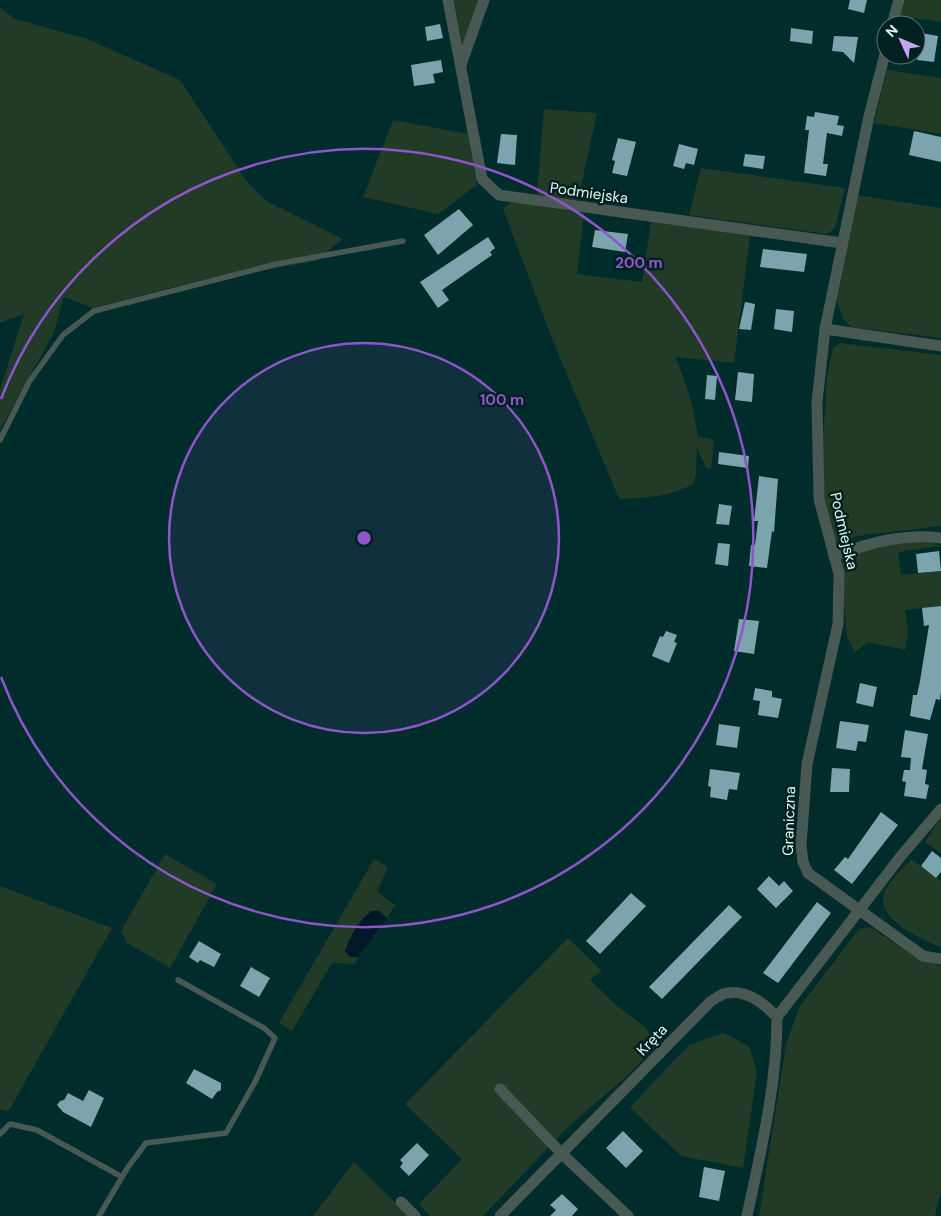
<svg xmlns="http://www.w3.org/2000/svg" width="941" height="1216" font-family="'DM Sans',sans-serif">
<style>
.green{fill:#213b26}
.water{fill:#001828}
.building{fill:#7ba4ae}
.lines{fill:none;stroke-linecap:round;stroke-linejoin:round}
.service{stroke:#485852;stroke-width:5.5}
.minor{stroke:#485852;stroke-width:11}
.ring{fill:none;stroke:#8f55ca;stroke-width:2.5}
.labels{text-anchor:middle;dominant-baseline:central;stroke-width:5;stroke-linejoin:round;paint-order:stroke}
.street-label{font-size:15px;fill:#e1f7f6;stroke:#002120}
.centre{fill:#8f55ca;stroke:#002120;stroke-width:2.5}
.ring-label{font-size:15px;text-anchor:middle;font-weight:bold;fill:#8f55ca;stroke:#002120;stroke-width:5;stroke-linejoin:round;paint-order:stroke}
</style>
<rect width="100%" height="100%" fill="#002c2b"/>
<g class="green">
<path d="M 454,0 L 480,0 L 463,45 Z"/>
<path d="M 905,0 L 941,0 L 941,22 L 900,16 Z"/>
<path d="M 0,8 L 15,19 L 85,38 L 180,80 L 247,182 L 266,201 L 343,239 L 316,261 L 189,283 L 93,308 L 64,297 L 54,332 L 0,430 L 0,390 L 24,314 L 0,323 Z"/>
<path d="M 887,70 L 941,78 L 941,134 L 874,123 Z"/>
<path d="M 544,109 L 597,113 L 578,200 L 537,194 Z"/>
<path d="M 393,120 L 468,134 L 477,185 L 438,214 L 363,197 Z"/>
<path d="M 701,168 L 845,188 L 835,228 L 827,234 L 689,215 Z"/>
<path d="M 856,195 L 941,208 L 941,338 L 851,327 L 843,319 L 837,301 Z"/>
<path d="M 511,202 L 584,213 L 577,274 L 642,282 L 651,222 L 750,235 L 734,363 L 675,357 C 687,383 694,409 698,437 L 714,440 L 711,469 L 706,468 L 697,448 L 696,474 L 693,484 C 670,497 645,498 619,499 L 553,341 L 503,209 Z"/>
<path d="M 840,343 L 941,355 L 941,526 L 857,536 L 839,543 L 832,538 L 824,494 L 822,456 L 827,377 L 833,348 Z"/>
<path d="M 911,542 L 930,542 L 941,546 L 898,552 L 901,575 L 941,571 L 941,606 L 905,610 L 908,633 L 905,650 L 868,642 L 855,652 L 847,637 L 840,564 C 851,542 888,544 911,542 Z"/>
<path d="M 941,817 L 941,853 L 925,842 Z"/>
<path d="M 165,854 L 217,884 L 170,968 L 127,943 L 121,931 Z"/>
<path d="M 374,859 L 388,867 L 377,892 L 395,905 L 387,918 L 379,911 L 372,911 L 364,917 L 348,942 L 350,957 L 358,957 L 355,964 L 332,963 L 292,1031 L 279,1023 Z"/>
<path d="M 911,859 L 941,881 L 941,947 C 920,939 871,917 886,889 C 892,878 904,868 911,859 Z"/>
<path d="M 0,886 L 112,928 L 8,1112 L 0,1109 Z"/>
<path d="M 870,927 L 920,960 L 941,966 L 941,1191 L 935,1216 L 759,1216 L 786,1044 L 800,1006 L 859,929 Z"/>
<path d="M 568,938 L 602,971 L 590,980 L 615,1004 L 645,1027 L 656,1045 L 629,1074 L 567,1128 L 483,1216 L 430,1216 L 419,1204 L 462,1159 L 405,1104 Z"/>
<path d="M 723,1033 L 749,1046 L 757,1072 L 743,1168 L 681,1156 L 630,1107 L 689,1045 Z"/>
<path d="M 354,1162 L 409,1216 L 313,1216 Z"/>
</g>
<path class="water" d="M 372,911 L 379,911 L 387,918 L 358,957 L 350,957 L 345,951 C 350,936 359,920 372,911 Z"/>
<g class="building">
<path d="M 850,0 L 867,0 L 864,13 L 848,9 Z"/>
<path d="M 440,24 L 443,38 L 427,41 L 425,27 Z"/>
<path d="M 791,28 L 813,31 L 812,44 L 790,41 Z"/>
<path d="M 921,33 L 938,36 L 934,62 L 917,60 Z"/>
<path d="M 834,36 L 858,37 L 854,63 L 843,52 L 832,51 Z"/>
<path d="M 441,60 L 443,72 L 433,74 L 435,83 L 414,86 L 411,65 Z"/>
<path d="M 815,112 L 839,116 L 837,125 L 844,126 L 842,136 L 827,133 L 823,164 L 828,164 L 826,176 L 804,173 L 809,130 L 805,130 L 807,116 L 814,117 Z"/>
<path d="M 914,131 L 941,137 L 941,162 L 909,155 Z"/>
<path d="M 501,134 L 517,135 L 515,165 L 497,163 Z"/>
<path d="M 618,138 L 636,142 L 627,176 L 612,173 L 615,161 L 612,160 Z"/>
<path d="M 679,144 L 698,149 L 694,165 L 686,163 L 684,169 L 673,166 Z"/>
<path d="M 745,154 L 765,156 L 763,169 L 743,166 Z"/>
<path d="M 459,209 L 473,225 L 438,255 L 424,235 Z"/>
<path d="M 595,230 L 628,234 L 625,252 L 592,247 Z"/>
<path d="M 488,237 L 495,248 L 490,252 L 492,255 L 442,290 L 449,300 L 438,308 L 420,282 Z"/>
<path d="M 763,249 L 807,254 L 804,272 L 760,267 Z"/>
<path d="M 745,302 L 755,304 L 751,330 L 739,329 Z"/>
<path d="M 776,309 L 794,311 L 792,332 L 774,329 Z"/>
<path d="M 738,372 L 754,374 L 752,402 L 735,400 Z"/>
<path d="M 707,375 L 717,376 L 715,400 L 705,399 Z"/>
<path d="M 719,452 L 749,456 L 748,468 L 718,464 Z"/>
<path d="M 759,476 L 778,479 L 774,532 L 772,531 L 767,568 L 749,566 L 751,545 L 755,545 L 758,521 L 754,521 Z"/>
<path d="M 719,504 L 732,506 L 729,525 L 716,524 Z"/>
<path d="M 718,543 L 730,544 L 728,566 L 715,564 Z"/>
<path d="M 939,551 L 941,571 L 918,573 L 916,554 Z"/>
<path d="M 941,606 L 941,692 L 940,700 L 936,699 L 930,720 L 910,716 L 913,695 L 917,695 L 920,681 L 929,625 L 924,626 L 922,608 Z"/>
<path d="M 739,619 L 759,621 L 754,654 L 734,651 Z"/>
<path d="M 666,631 L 677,635 L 674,642 L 677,643 L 669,663 L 652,656 L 660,636 L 663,637 Z"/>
<path d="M 860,683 L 877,687 L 873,707 L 856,703 Z"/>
<path d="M 755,688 L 772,691 L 772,697 L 782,699 L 778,718 L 758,715 L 760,701 L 753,700 Z"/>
<path d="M 840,721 L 869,725 L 866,742 L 858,741 L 856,751 L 836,748 Z"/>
<path d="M 719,724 L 740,727 L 737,748 L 716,745 Z"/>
<path d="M 905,730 L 928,734 L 922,769 L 927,770 L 925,784 L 929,785 L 926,799 L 904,796 L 906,782 L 902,781 L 904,770 L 910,770 L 911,758 L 901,757 Z"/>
<path d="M 832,768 L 850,769 L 849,792 L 830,792 Z"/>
<path d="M 710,769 L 740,773 L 737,790 L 729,789 L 727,800 L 710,797 L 711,787 L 708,786 Z"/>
<path d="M 881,812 L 898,825 L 852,884 L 834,870 L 845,857 L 848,859 Z"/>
<path d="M 932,851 L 941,858 L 941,872 L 936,878 L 921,866 Z"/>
<path d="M 769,876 L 779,886 L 784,881 L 793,891 L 776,908 L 757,889 Z"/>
<path d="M 631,893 L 646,906 L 600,954 L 586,941 Z"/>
<path d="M 817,902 L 831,913 L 778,983 L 763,973 Z"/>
<path d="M 729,905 L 742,917 L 662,999 L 649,987 Z"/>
<path d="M 199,941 L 221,954 L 214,967 L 200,960 L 198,963 L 189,957 Z"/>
<path d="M 251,967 L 270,978 L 259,997 L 240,986 Z"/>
<path d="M 194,1069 L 221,1083 L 221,1090 L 217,1092 L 212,1099 L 186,1083 Z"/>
<path d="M 89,1090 L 104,1098 L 91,1127 L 63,1112 L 57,1105 L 60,1101 L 64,1100 L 68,1093 L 83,1101 Z"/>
<path d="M 623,1131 L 643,1151 L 626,1168 L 606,1148 Z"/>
<path d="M 417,1143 L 429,1155 L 409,1176 L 400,1167 L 403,1163 L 400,1160 Z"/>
<path d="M 704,1167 L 725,1171 L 719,1201 L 699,1197 Z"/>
<path d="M 562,1194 L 578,1209 L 572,1216 L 550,1216 L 556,1210 L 550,1205 Z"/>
</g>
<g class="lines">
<g class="service">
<path d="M 0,440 L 29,382 L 63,335 L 94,311 L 277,264 L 403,241"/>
<path d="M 0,1134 L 10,1124 L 37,1130 L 122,1177"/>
<path d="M 99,1216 L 128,1167 L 146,1143 L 226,1133 L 255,1082 L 275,1038 L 264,1028 L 178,980"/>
</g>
<g class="minor">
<path d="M 448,0 L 482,179 L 499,195 L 842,243"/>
<path d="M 892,25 L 899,0"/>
<path d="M 886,50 L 869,116 L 825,329 L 817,402 L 819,499 L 839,574 L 838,624 L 807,764 L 801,845 L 803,862 L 808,873 L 923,956 L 941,959"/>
<path d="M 461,65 L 484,0"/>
<path d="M 825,329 L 941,346"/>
<path d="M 834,556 C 869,543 904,533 941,538"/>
<path d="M 777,1017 L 901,856 L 941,809"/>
<path d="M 500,1089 L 562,1154 L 628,1216"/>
<path d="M 401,1202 L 415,1216"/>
<path d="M 500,1216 L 710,1002 C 715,999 722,993 728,993 C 748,990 764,1004 777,1017 C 777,1085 761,1150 747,1216"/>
</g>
</g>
<circle cx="364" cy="538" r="195" fill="#8f55ca" fill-opacity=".12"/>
<g class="ring">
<circle cx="364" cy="538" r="195"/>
<path d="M1 399A389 389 0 1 1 1 677"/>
</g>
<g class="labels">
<g class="street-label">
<text transform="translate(589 193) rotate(8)">Podmiejska</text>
<text transform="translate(844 531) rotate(77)">Podmiejska</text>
<text transform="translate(789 821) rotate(-88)">Graniczna</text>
<text transform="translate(652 1040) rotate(-46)">Kręta</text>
</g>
</g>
<circle cx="364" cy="538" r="8" class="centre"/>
<g class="ring-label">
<text x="639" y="268">200 m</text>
<text x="502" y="405">100 m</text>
</g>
<g transform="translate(901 40) rotate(314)"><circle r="24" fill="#002120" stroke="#5a7776"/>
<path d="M0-4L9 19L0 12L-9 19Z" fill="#c4a7f1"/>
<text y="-8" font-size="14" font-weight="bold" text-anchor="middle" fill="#e1f7f6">N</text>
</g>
</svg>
